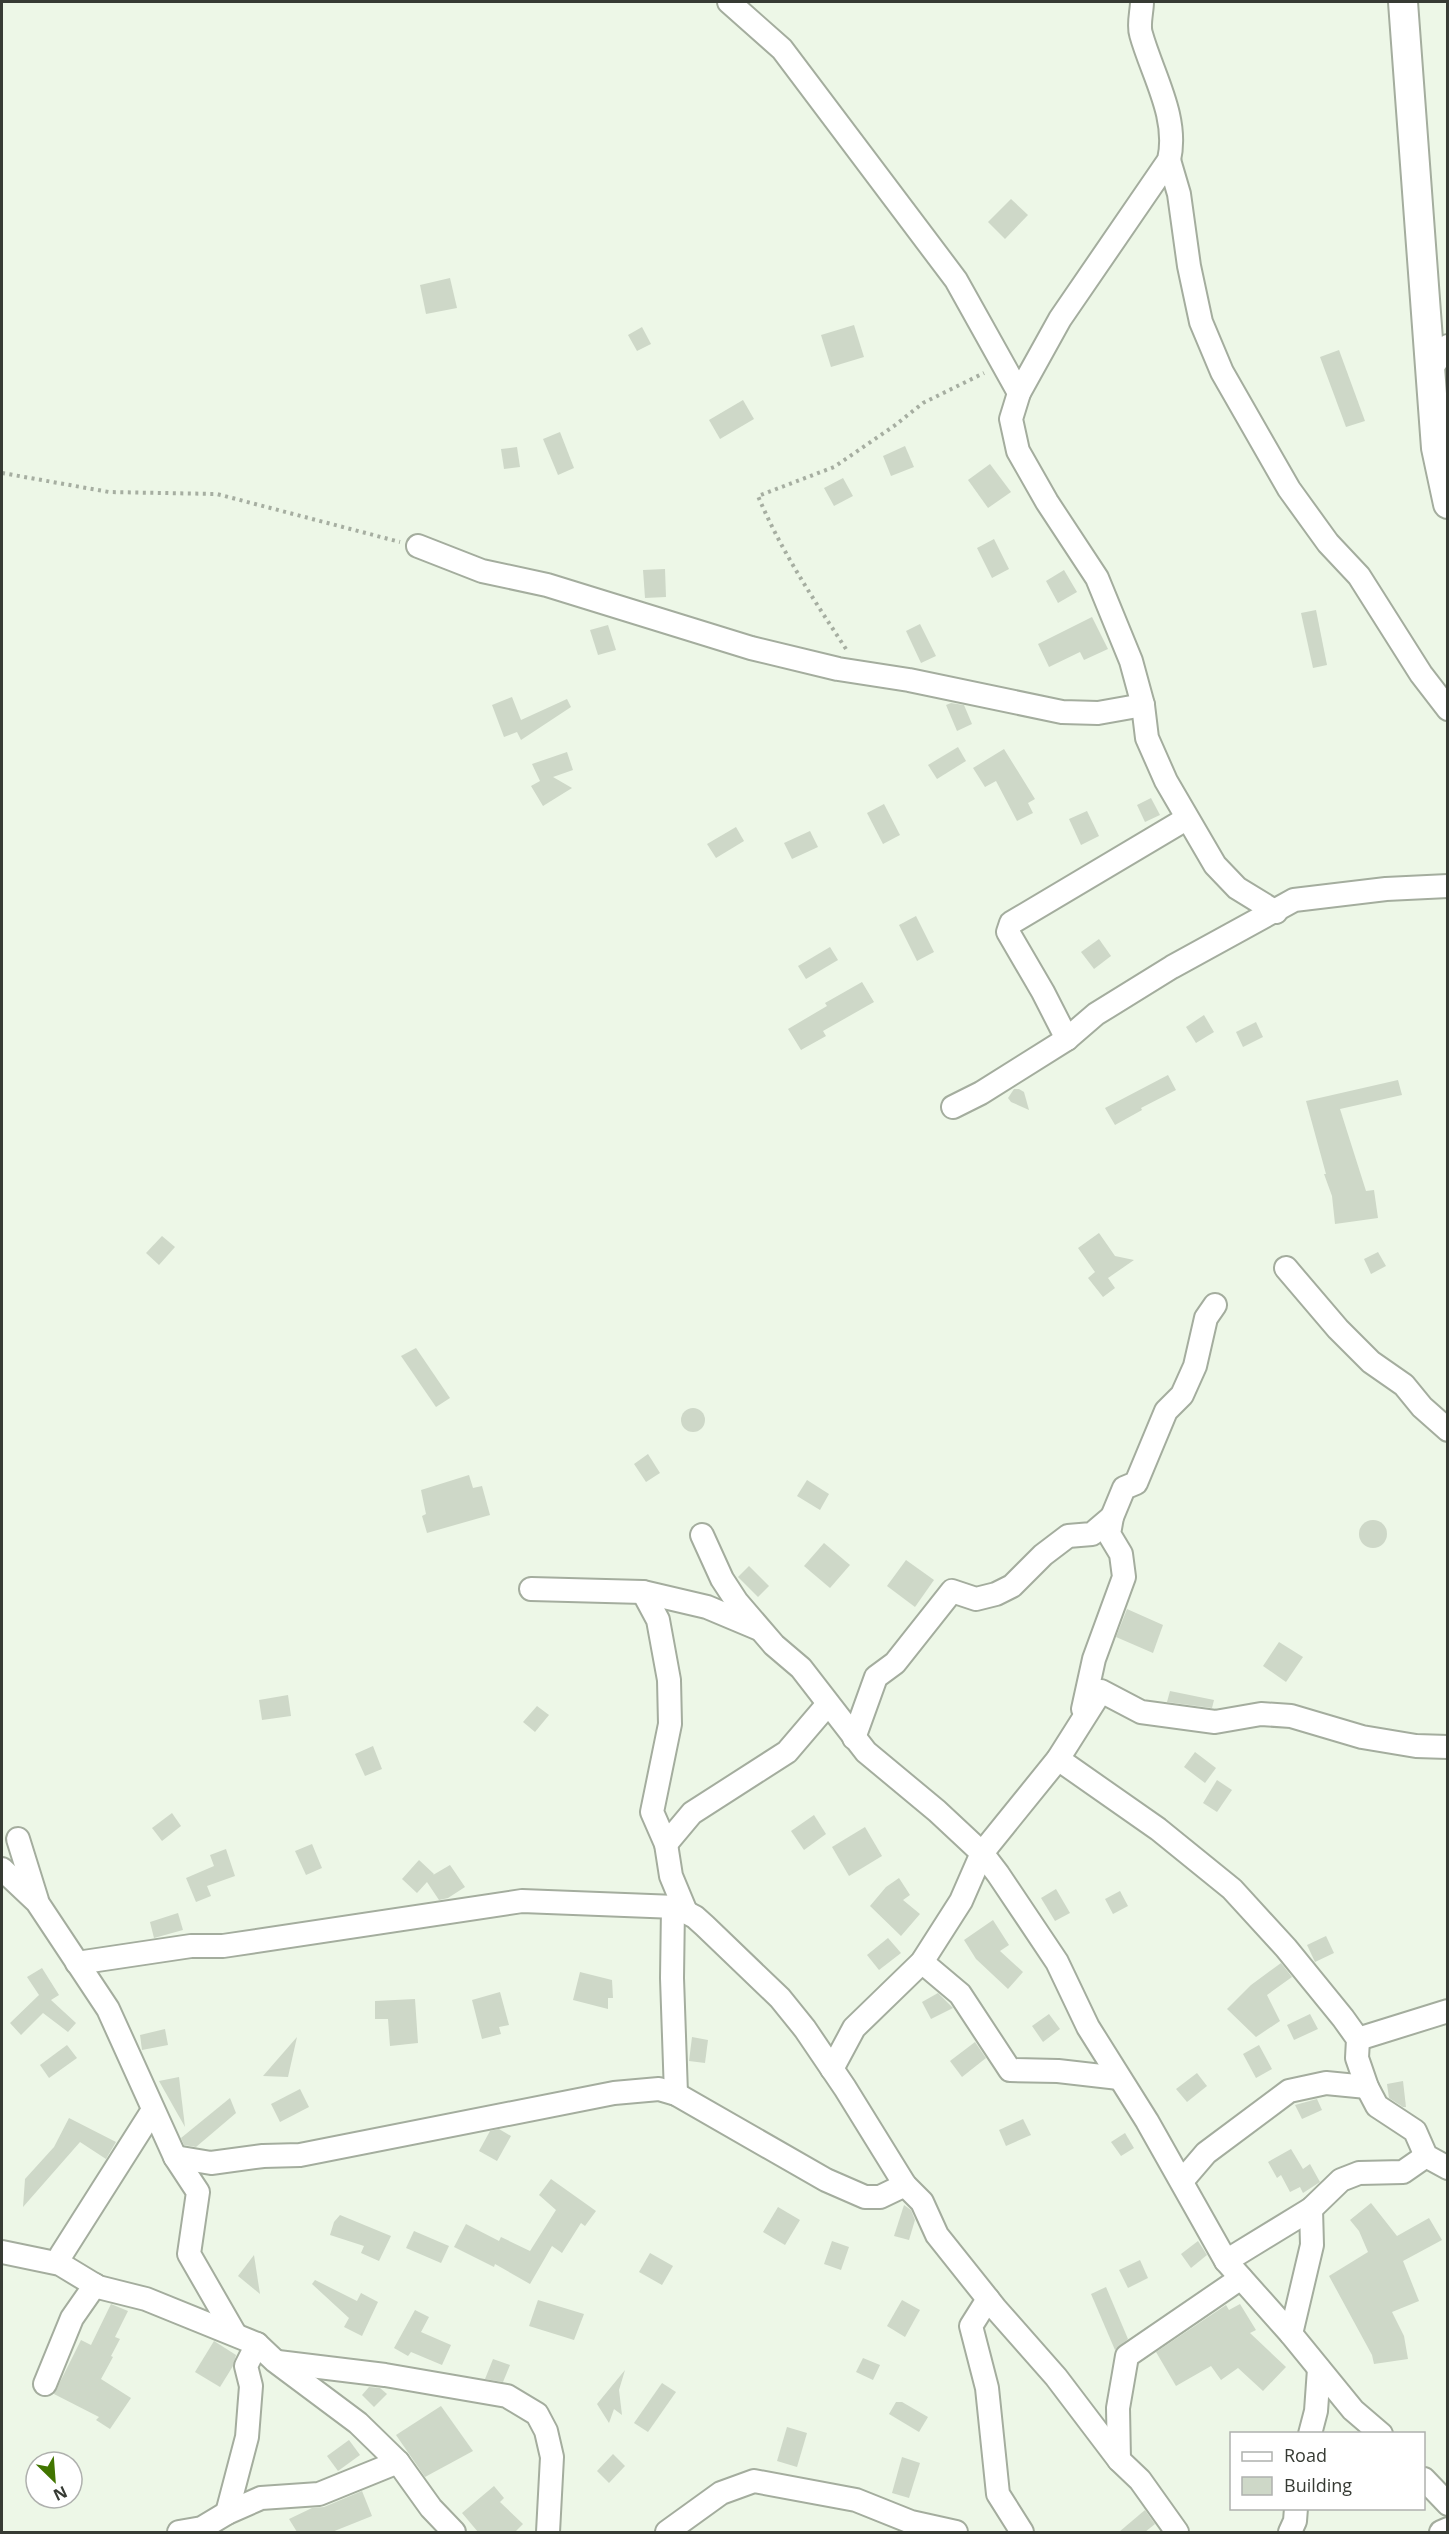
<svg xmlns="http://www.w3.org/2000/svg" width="1449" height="2534" font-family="'Open Sans',sans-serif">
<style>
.building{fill:#ced8c8}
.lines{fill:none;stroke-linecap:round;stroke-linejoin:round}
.minor-casing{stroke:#a4ad9e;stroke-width:26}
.major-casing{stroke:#a4ad9e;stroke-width:32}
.path{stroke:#a6aea1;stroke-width:4;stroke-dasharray:3 4.5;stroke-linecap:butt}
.minor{stroke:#fff;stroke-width:22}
.major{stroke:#fff;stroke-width:28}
</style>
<rect width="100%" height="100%" fill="#edf7e7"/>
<g class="building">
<path d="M 1011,199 L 1028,215 L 1005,239 L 988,222 Z"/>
<path d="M 450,278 L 457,308 L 426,314 L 420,285 Z"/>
<path d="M 854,325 L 864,357 L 831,367 L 821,335 Z"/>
<path d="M 642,327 L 651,344 L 637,351 L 628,335 Z"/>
<path d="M 1339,350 L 1365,421 L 1346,427 L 1320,357 Z"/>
<path d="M 743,400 L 754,419 L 720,439 L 709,420 Z"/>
<path d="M 560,432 L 574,468 L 558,475 L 543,439 Z"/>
<path d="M 905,446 L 914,467 L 891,476 L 883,456 Z"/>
<path d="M 517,447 L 520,467 L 504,469 L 501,449 Z"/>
<path d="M 990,464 L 1011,492 L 988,508 L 968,480 Z"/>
<path d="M 843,478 L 853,496 L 834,506 L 824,488 Z"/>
<path d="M 994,539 L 1009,569 L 992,578 L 977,548 Z"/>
<path d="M 665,569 L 666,597 L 645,598 L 643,570 Z"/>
<path d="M 1064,570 L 1077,592 L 1058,603 L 1046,581 Z"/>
<path d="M 1316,610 L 1327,665 L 1313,668 L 1301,613 Z"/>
<path d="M 1092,617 L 1108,649 L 1084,660 L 1080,652 L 1049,667 L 1038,644 Z"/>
<path d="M 920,624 L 936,656 L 921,663 L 906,631 Z"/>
<path d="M 608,625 L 616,650 L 598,655 L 590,630 Z"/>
<path d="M 512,697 L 521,720 L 567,699 L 571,707 L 521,740 L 517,732 L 504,737 L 492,705 Z"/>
<path d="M 951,703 L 964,705 L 972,724 L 957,731 L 946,705 Z"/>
<path d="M 958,747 L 966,761 L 937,779 L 928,765 Z"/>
<path d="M 1004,749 L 1035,799 L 1028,803 L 1033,813 L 1017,821 L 996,781 L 985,787 L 973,768 Z"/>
<path d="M 567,752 L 573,770 L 553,777 L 572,788 L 543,806 L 531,786 L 540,781 L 532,764 Z"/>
<path d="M 1151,798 L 1160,815 L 1145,822 L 1137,805 Z"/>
<path d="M 884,804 L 900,835 L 883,844 L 867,813 Z"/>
<path d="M 1087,811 L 1099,836 L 1081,845 L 1069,819 Z"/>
<path d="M 736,827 L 744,841 L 716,858 L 707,844 Z"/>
<path d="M 810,831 L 818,847 L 792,859 L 784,843 Z"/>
<path d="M 916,916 L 934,952 L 917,961 L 899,925 Z"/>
<path d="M 1099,939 L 1111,956 L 1094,969 L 1081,952 Z"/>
<path d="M 830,947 L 838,960 L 806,979 L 798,966 Z"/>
<path d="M 862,982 L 874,1002 L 823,1031 L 826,1036 L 801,1050 L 788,1029 L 827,1006 L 825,1003 Z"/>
<path d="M 1204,1015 L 1214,1032 L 1196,1043 L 1186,1027 Z"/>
<path d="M 1256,1022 L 1263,1037 L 1243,1047 L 1236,1032 Z"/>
<path d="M 1168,1075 L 1176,1090 L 1141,1108 L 1142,1110 L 1115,1125 L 1105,1108 Z"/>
<path d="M 1398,1080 L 1402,1095 L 1340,1109 L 1366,1191 L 1374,1190 L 1378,1218 L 1335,1224 L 1332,1196 L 1324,1174 L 1326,1174 L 1306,1101 Z"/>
<path d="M 1014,1089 L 1019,1089 L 1024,1092 L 1029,1110 L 1011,1102 L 1008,1098 Z"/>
<path d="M 1099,1233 L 1115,1256 L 1134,1260 L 1108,1278 L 1115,1288 L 1103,1297 L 1088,1278 L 1095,1272 L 1078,1248 Z"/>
<path d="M 162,1236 L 175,1247 L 159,1265 L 146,1253 Z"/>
<path d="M 1378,1252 L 1386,1266 L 1371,1274 L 1364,1259 Z"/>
<path d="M 416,1348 L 450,1398 L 436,1407 L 401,1356 Z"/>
<circle cx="693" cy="1420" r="12"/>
<path d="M 648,1454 L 660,1473 L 646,1482 L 634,1464 Z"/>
<path d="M 469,1475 L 473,1488 L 482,1486 L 490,1515 L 427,1533 L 422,1516 L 426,1514 L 421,1490 Z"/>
<path d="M 807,1480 L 829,1494 L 820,1510 L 797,1496 Z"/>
<circle cx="1373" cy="1534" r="14"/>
<path d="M 824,1543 L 850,1565 L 830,1588 L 804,1566 Z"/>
<path d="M 906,1560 L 934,1580 L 915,1607 L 887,1586 Z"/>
<path d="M 749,1566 L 769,1586 L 758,1597 L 738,1577 Z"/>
<path d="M 1127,1609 L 1163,1625 L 1153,1653 L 1116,1637 Z"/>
<path d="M 1279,1642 L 1303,1657 L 1286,1682 L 1263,1666 Z"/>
<path d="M 1170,1691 L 1214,1700 L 1212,1708 L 1167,1702 Z"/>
<path d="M 288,1695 L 291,1716 L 262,1720 L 259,1700 Z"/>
<path d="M 537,1706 L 549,1715 L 535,1732 L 523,1722 Z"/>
<path d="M 373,1746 L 382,1769 L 365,1776 L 355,1754 Z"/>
<path d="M 1195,1752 L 1216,1768 L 1205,1783 L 1184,1767 Z"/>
<path d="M 1217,1780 L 1232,1790 L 1217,1812 L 1203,1803 Z"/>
<path d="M 172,1813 L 181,1826 L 162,1841 L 152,1828 Z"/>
<path d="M 814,1815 L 826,1834 L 804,1850 L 791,1831 Z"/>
<path d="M 865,1827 L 882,1856 L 849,1876 L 832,1847 Z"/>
<path d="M 312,1844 L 322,1868 L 306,1875 L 295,1851 Z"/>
<path d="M 226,1849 L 235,1876 L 207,1886 L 211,1896 L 196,1902 L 186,1878 L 214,1866 L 210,1855 Z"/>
<path d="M 419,1860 L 434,1874 L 433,1875 L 450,1865 L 465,1887 L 448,1898 L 439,1900 L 427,1882 L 417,1893 L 402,1879 Z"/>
<path d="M 899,1878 L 910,1895 L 903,1900 L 920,1914 L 901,1936 L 870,1906 L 886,1887 Z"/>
<path d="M 1056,1889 L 1070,1913 L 1055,1921 L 1041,1898 Z"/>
<path d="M 1120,1891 L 1128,1906 L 1113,1914 L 1105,1899 Z"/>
<path d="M 178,1913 L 183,1930 L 154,1938 L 150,1922 Z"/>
<path d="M 993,1920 L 1009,1945 L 1000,1951 L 1023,1972 L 1008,1989 L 976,1959 L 964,1940 Z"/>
<path d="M 1326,1936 L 1334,1953 L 1315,1962 L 1307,1945 Z"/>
<path d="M 888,1938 L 901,1953 L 879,1970 L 867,1955 Z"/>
<path d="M 1281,1963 L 1292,1977 L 1267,1995 L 1280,2021 L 1256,2037 L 1227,2009 L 1251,1985 Z"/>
<path d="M 42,1968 L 59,1995 L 51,2000 L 76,2023 L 68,2032 L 43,2013 L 21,2035 L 10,2023 L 39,1995 L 27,1977 Z"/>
<path d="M 580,1972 L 612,1980 L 613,1998 L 608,1998 L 608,2009 L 573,2000 Z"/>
<path d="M 500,1992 L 509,2025 L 499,2027 L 501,2034 L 482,2039 L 472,2000 Z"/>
<path d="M 938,1993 L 953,2008 L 931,2019 L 922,2002 Z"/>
<path d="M 415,1999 L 418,2043 L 390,2046 L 388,2019 L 375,2019 L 375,2001 Z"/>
<path d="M 1049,2014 L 1060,2029 L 1043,2042 L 1032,2026 Z"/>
<path d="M 1310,2014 L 1318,2029 L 1294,2040 L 1287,2025 Z"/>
<path d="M 165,2029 L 168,2045 L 142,2050 L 140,2035 Z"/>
<path d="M 297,2037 L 288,2077 L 263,2076 Z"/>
<path d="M 692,2037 L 708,2040 L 705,2063 L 689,2061 Z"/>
<path d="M 975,2042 L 986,2058 L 962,2077 L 950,2061 Z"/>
<path d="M 67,2045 L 77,2058 L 49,2078 L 40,2065 Z"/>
<path d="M 1259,2045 L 1272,2069 L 1256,2078 L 1243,2054 Z"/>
<path d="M 1197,2073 L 1207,2086 L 1187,2102 L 1176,2089 Z"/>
<path d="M 179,2077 L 185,2127 L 159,2081 Z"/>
<path d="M 1403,2081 L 1406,2107 L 1403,2107 L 1389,2098 L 1387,2084 Z"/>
<path d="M 300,2089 L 309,2107 L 280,2122 L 271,2104 Z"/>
<path d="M 230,2098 L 236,2113 L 196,2147 L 184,2145 L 181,2138 Z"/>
<path d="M 1317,2099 L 1322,2110 L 1302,2119 L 1295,2105 Z"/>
<path d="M 69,2118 L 116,2142 L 106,2159 L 80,2142 L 23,2207 L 25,2179 L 54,2147 Z"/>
<path d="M 1023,2119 L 1031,2135 L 1006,2146 L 999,2130 Z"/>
<path d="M 499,2129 L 511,2136 L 497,2161 L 479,2151 L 490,2131 Z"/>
<path d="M 1125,2133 L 1134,2148 L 1121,2156 L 1111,2142 Z"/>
<path d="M 1291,2149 L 1303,2169 L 1310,2164 L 1320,2182 L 1303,2193 L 1300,2187 L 1290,2192 L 1281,2175 L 1277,2178 L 1268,2162 Z"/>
<path d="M 551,2179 L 596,2211 L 585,2226 L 581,2223 L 562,2253 L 552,2246 L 530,2284 L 495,2264 L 494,2267 L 454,2247 L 466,2224 L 499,2241 L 501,2237 L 530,2251 L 556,2210 L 539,2195 Z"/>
<path d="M 1371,2203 L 1397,2236 L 1429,2218 L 1442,2240 L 1403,2261 L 1419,2301 L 1392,2312 L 1404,2336 L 1408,2359 L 1374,2364 L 1372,2355 L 1329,2276 L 1368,2252 L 1359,2231 L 1350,2220 Z"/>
<path d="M 904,2205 L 911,2210 L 915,2220 L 909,2240 L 894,2236 Z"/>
<path d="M 778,2207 L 800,2220 L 785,2245 L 763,2232 Z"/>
<path d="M 340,2215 L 391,2236 L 379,2261 L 361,2253 L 364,2246 L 330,2235 L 334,2222 Z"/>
<path d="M 414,2231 L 449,2246 L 441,2263 L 406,2248 Z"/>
<path d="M 832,2241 L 849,2247 L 841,2270 L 824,2264 Z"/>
<path d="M 1198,2241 L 1207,2255 L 1191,2268 L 1181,2254 Z"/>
<path d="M 650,2253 L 673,2266 L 662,2285 L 639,2272 Z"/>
<path d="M 254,2255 L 260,2294 L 238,2276 Z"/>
<path d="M 1140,2260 L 1148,2278 L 1128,2288 L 1119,2270 Z"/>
<path d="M 315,2280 L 357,2301 L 361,2293 L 378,2302 L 362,2336 L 344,2327 L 349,2318 L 312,2284 Z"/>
<path d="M 1106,2287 L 1128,2339 L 1115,2350 L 1091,2294 Z"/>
<path d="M 538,2300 L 584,2314 L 574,2340 L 529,2326 Z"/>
<path d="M 902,2300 L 920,2310 L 905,2337 L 887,2326 Z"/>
<path d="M 111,2304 L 128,2311 L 115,2337 L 120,2339 L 111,2356 L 113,2357 L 101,2379 L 131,2398 L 110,2429 L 96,2420 L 99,2417 L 54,2394 L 81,2340 L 91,2345 Z"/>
<path d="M 1240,2304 L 1256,2330 L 1250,2333 L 1286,2367 L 1263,2391 L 1238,2368 L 1221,2380 L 1211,2366 L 1176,2386 L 1156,2352 L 1226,2305 L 1229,2310 Z"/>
<path d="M 415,2310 L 429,2317 L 421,2332 L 451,2345 L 442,2365 L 411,2352 L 408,2356 L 394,2348 Z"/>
<path d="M 214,2341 L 236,2355 L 233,2366 L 220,2387 L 195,2372 Z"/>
<path d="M 863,2358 L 880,2365 L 873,2380 L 856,2372 Z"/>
<path d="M 493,2359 L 510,2365 L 503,2382 L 485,2379 Z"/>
<path d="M 625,2370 L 619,2390 L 622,2415 L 614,2409 L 609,2423 L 597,2404 Z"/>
<path d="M 662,2383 L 676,2392 L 648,2432 L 634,2423 Z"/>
<path d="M 369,2387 L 380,2388 L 387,2394 L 374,2407 L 362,2395 Z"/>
<path d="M 896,2402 L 902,2402 L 928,2417 L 919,2432 L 889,2414 Z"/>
<path d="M 441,2406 L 473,2451 L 425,2477 L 396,2435 Z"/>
<path d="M 787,2427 L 807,2433 L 797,2467 L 777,2461 Z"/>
<path d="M 349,2440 L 360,2455 L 338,2471 L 327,2456 Z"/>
<path d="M 613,2454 L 625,2466 L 609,2483 L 597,2471 Z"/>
<path d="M 902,2457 L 920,2463 L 909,2498 L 892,2493 Z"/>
<path d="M 494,2486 L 504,2498 L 500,2502 L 523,2524 L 515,2532 L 478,2532 L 462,2513 Z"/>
<path d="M 362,2491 L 372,2516 L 332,2532 L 297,2532 L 289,2519 L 312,2508 L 324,2507 Z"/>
<path d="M 1145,2510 L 1155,2524 L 1145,2532 L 1119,2532 Z"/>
</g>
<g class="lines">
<g class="minor-casing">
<g id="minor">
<path d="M 729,2 L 782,49 L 956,280 L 1019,393"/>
<path d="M 1142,2 C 1142,11 1138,25 1141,34 C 1152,74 1179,117 1169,160 L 1060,319 L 1019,393 L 1011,419 L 1018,451 L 1047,502 L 1097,578 L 1131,661 L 1143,705 L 1147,738 L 1166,781 L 1215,865 L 1237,888 L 1276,912"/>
<path d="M 1169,160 L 1179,194 L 1189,266 L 1201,322 L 1222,372 L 1289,489 L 1328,543 L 1359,576 L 1421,674 L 1448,709"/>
<path d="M 1430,370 L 1448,346"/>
<path d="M 418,546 L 482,571 L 547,585 L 751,648 L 838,669 L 909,680 L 1062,712 L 1098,713 L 1143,705"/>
<path d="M 1067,1039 L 1043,992 L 1008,932 L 1011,923 L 1186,819"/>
<path d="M 953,1107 L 981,1093 L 1067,1039 L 1096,1014 L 1172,967 L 1294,900 L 1386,889 L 1448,886"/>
<path d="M 1286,1268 L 1338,1329 L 1371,1362 L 1404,1385 L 1422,1407 L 1448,1430"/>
<path d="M 702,1535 L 722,1579 L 737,1602 L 774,1645 L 801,1668 L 866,1752 L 937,1811 L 982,1853 L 998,1874 L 1057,1962 L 1088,2027 L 1147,2121 L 1226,2261 L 1291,2334 L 1353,2410 L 1381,2434"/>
<path d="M 531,1589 L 643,1592 L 707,1607 L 757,1628"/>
<path d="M 643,1592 L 658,1620 L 669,1680 L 670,1724 L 652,1812 L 666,1844 L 671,1876 L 686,1912"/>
<path d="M 1083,1709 L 1094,1659 L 1124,1577 L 1121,1554 L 1109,1534 L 1112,1517 L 1124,1488 L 1136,1483 L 1166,1411 L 1182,1395 L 1195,1366 L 1206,1318 L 1215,1305"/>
<path d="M 854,1738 L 876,1677 L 895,1663 L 952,1591 L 976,1599 L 996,1594 L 1012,1586 L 1043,1555 L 1068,1536 L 1092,1534 L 1112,1517"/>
<path d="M 1058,1759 L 1158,1829 L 1232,1889 L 1286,1948 L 1343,2018 L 1358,2039 L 1357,2058 L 1367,2087 L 1377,2106 L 1415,2131 L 1426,2156 L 1448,2168"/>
<path d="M 18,1839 L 37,1900"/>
<path d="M 666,1844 L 692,1813 L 787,1752 L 828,1704"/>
<path d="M 2,1869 L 37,1902 L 108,2009 L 175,2157 L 198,2192 L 189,2254 L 235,2334"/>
<path d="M 673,1907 L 672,1978 L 676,2094"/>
<path d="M 922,1962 L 960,1994 L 1010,2070 L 1058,2071 L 1119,2078"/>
<path d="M 77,1963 L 191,1946 L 223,1946 L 522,1901 L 676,1907 L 695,1917 L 705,1926 L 780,1998 L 805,2029 L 845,2088 L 905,2185 L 922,2202 L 937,2235 L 996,2309 L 1056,2377 L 1119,2460 L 1140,2480 L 1177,2532"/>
<path d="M 1358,2039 L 1448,2011"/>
<path d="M 832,2069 L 854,2028 L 922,1962 L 961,1901 L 982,1853 L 1058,1759 L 1101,1691 L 1141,1712 L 1215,1722 L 1261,1714 L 1291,1716 L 1362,1737 L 1416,1746 L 1448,1747"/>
<path d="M 175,2157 L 211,2163 L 263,2156 L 300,2155 L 614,2093 L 659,2089 L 676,2094 L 826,2180 L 865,2197 L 880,2197 L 905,2185"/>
<path d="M 1182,2181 L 1206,2153 L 1289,2091 L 1326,2083 L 1367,2087"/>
<path d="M 2,2252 L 60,2264 L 98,2287 L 146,2299 L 257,2344 L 275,2361 L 358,2423 L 398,2462 L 431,2508 L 454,2532"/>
<path d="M 1226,2261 L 1311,2209 L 1341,2180 L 1359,2173 L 1403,2172 L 1426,2156"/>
<path d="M 60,2264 L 61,2255 L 153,2110"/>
<path d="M 988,2299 L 971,2326 L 987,2388 L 998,2494 L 1022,2532"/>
<path d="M 1291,2334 L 1312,2245 L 1311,2209"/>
<path d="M 278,2362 L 385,2375 L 507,2396 L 537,2414 L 546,2431 L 552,2457 L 548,2532"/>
<path d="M 45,2384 L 72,2318 L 95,2285"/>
<path d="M 1310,2434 L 1316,2411 L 1319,2369"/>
<path d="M 1119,2460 L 1118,2408 L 1127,2356 L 1241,2278"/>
<path d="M 1424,2479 L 1448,2504"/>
<path d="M 227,2513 L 247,2437 L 251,2386 L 246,2366 L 257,2344"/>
<path d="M 179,2532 L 202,2528 L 227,2513 L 261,2498 L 319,2494 L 398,2462"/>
<path d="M 667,2532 L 721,2493 L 754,2481 L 856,2500 L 911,2522 L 956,2532"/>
<path d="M 1290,2532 L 1295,2521 L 1296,2508"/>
<path d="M 1441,2532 L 1448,2529"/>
</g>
</g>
<g class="major-casing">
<path id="major" d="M 1403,2 L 1436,448 L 1448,504"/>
</g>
<g class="path">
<path d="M 2,473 L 109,492 L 217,494 L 400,542"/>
<path d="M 846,649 C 814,600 781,551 758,496 L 834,467 L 894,426 L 923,403 L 984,373"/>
</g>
<use href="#minor" class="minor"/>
<use href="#major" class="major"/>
</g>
<rect width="1449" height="2534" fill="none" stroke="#373b34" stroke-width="6"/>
<rect x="1230" y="2432" width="195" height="78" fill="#ffffff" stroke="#afb1ae" stroke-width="1.5"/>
<rect x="1242" y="2452" width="30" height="9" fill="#ffffff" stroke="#afb1ae" stroke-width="1.5"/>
<text x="1284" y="2462" font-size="18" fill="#373b34">Road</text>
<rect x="1242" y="2477" width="30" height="18" fill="#ced8c8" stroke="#afb1ae" stroke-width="1.5"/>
<text x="1284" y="2492" font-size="18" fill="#373b34">Building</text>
<g transform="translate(54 2480) rotate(155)"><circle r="28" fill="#ffffff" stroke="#afb1ae" stroke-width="1.5"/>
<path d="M0-4.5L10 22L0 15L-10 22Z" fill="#417500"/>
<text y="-9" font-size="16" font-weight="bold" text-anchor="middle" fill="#373b34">N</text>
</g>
</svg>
